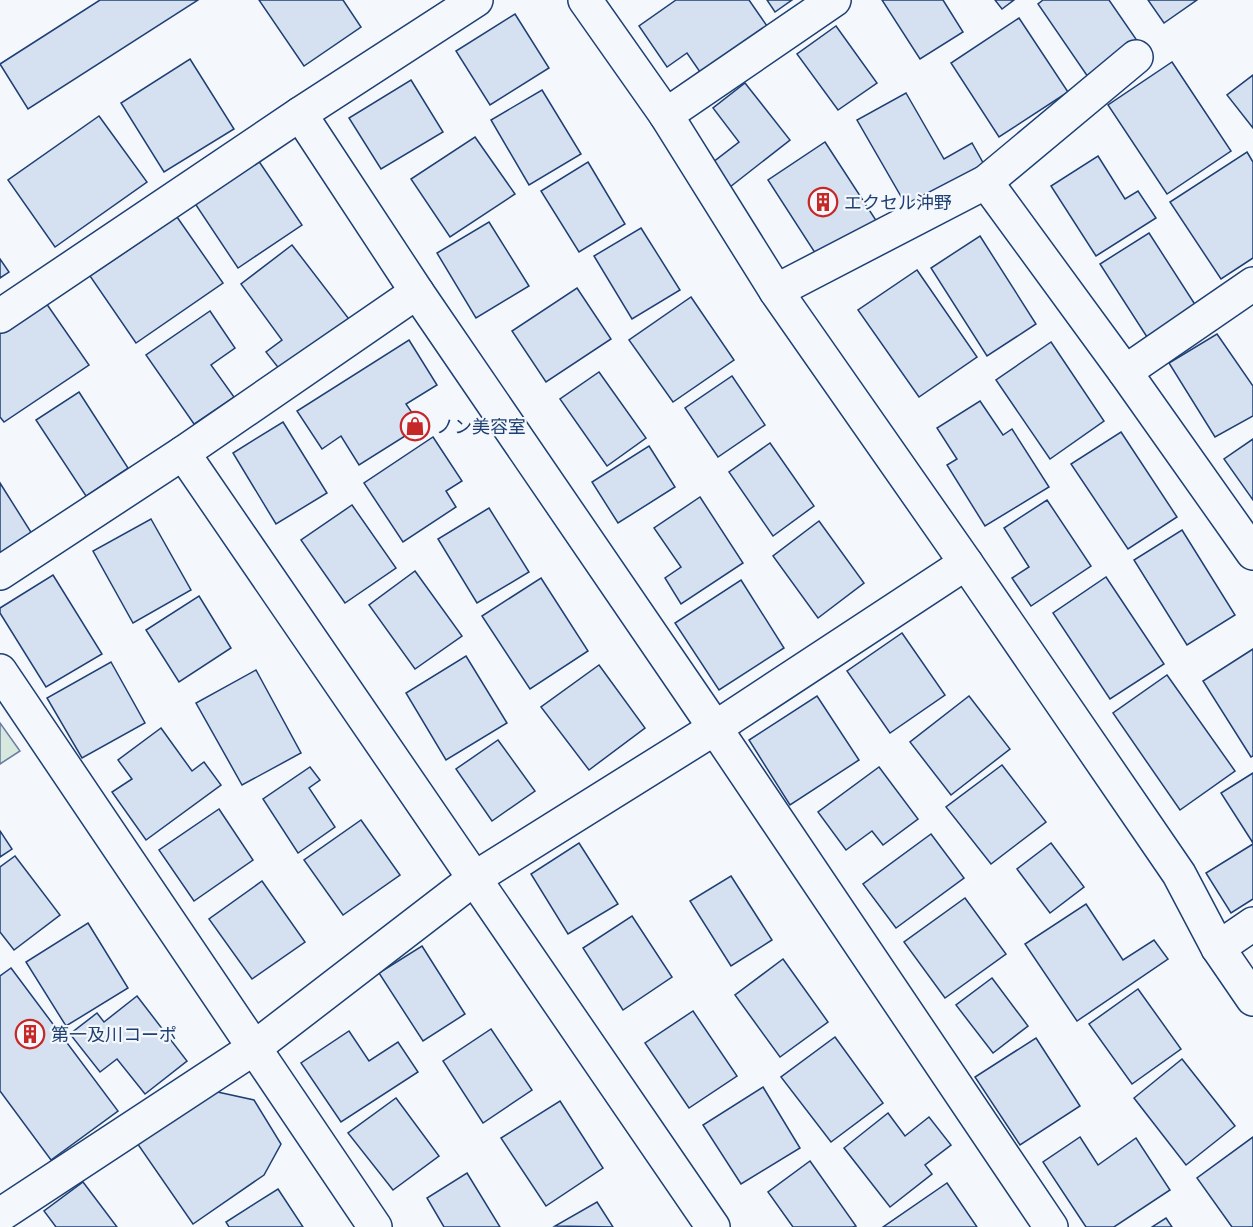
<svg xmlns="http://www.w3.org/2000/svg" width="1253" height="1227" font-family="Quicksand,'Noto Sans JP',sans-serif">
<style>
.green{fill:#d7e8df;stroke:#687fa3;stroke-width:1.5}
.building{fill:#d5e0f0;stroke:#1d3f73;stroke-width:1.5}
.lines{fill:none;stroke-linecap:round;stroke-linejoin:round}
.minor-casing{stroke:#1d3f73;stroke-width:36}
.minor{stroke:#f4f7fb;stroke-width:33}
.labels{text-anchor:middle;dominant-baseline:central;stroke-width:4.5;stroke-linejoin:round;paint-order:stroke}
.poi-label{font-size:18px;fill:#1d3f73;stroke:#f4f7fb;text-anchor:start}
</style>
<rect width="100%" height="100%" fill="#f4f7fb"/>
<path class="green" d="M 0,723 L 20,751 L 0,764 Z"/>
<g class="building">
<path d="M 100,0 L 198,0 L 28,109 L 0,64 Z"/>
<path d="M 259,0 L 343,0 L 361,27 L 304,66 Z"/>
<path d="M 676,0 L 749,0 L 767,26 L 700,72 L 687,53 L 667,67 L 639,26 Z"/>
<path d="M 767,0 L 792,0 L 775,12 Z"/>
<path d="M 882,0 L 943,0 L 963,32 L 920,59 Z"/>
<path d="M 995,0 L 1014,0 L 1002,9 Z"/>
<path d="M 1043,0 L 1109,0 L 1138,42 L 1088,77 L 1038,4 Z"/>
<path d="M 1148,0 L 1197,0 L 1164,23 Z"/>
<path d="M 515,14 L 549,68 L 490,105 L 456,51 Z"/>
<path d="M 1019,18 L 1068,92 L 999,137 L 951,63 Z"/>
<path d="M 836,26 L 877,83 L 838,110 L 797,54 Z"/>
<path d="M 190,59 L 234,129 L 164,172 L 121,103 Z"/>
<path d="M 1172,62 L 1231,151 L 1167,194 L 1108,105 Z"/>
<path d="M 1253,75 L 1253,128 L 1227,95 Z"/>
<path d="M 411,80 L 443,132 L 381,169 L 349,118 Z"/>
<path d="M 745,83 L 790,140 L 730,187 L 712,163 L 739,142 L 713,108 Z"/>
<path d="M 542,90 L 581,154 L 529,185 L 491,120 Z"/>
<path d="M 906,93 L 944,159 L 972,143 L 986,168 L 910,212 L 857,120 Z"/>
<path d="M 99,116 L 147,182 L 55,247 L 8,180 Z"/>
<path d="M 475,137 L 515,194 L 450,237 L 411,179 Z"/>
<path d="M 825,142 L 879,225 L 821,262 L 768,180 Z"/>
<path d="M 1247,152 L 1253,162 L 1253,258 L 1221,279 L 1170,202 Z"/>
<path d="M 1098,156 L 1125,199 L 1138,191 L 1156,218 L 1096,256 L 1051,186 Z"/>
<path d="M 258,160 L 302,225 L 238,268 L 194,202 Z"/>
<path d="M 588,162 L 625,224 L 579,252 L 541,191 Z"/>
<path d="M 177,217 L 223,283 L 136,343 L 90,276 Z"/>
<path d="M 489,222 L 529,286 L 476,318 L 437,253 Z"/>
<path d="M 641,228 L 680,290 L 632,319 L 594,256 Z"/>
<path d="M 1149,233 L 1196,306 L 1147,337 L 1100,264 Z"/>
<path d="M 980,236 L 1036,324 L 987,356 L 931,268 Z"/>
<path d="M 292,245 L 352,323 L 284,375 L 266,352 L 282,340 L 241,284 Z"/>
<path d="M 0,259 L 9,272 L 0,278 Z"/>
<path d="M 917,270 L 977,357 L 919,397 L 858,310 Z"/>
<path d="M 577,288 L 611,339 L 546,382 L 512,331 Z"/>
<path d="M 691,297 L 734,360 L 673,402 L 629,340 Z"/>
<path d="M 46,303 L 89,365 L 4,422 L 0,417 L 0,334 Z"/>
<path d="M 210,311 L 235,348 L 211,365 L 234,397 L 194,424 L 146,355 Z"/>
<path d="M 1217,334 L 1253,386 L 1253,416 L 1215,437 L 1169,363 Z"/>
<path d="M 409,340 L 437,385 L 406,404 L 421,426 L 359,465 L 341,436 L 322,449 L 297,411 Z"/>
<path d="M 1051,342 L 1104,421 L 1050,459 L 996,380 Z"/>
<path d="M 599,372 L 646,438 L 607,466 L 560,399 Z"/>
<path d="M 732,376 L 765,425 L 718,457 L 685,408 Z"/>
<path d="M 79,392 L 128,468 L 86,496 L 36,420 Z"/>
<path d="M 980,401 L 1003,435 L 1012,429 L 1049,487 L 985,526 L 947,465 L 957,459 L 937,428 Z"/>
<path d="M 283,422 L 327,493 L 276,524 L 233,453 Z"/>
<path d="M 1121,432 L 1177,517 L 1128,549 L 1071,464 Z"/>
<path d="M 433,437 L 462,481 L 446,491 L 456,507 L 403,542 L 364,483 Z"/>
<path d="M 1253,439 L 1253,500 L 1224,459 Z"/>
<path d="M 770,443 L 814,506 L 773,536 L 729,472 Z"/>
<path d="M 649,446 L 675,487 L 618,523 L 592,482 Z"/>
<path d="M 0,483 L 34,537 L 0,558 Z"/>
<path d="M 700,497 L 743,563 L 681,604 L 665,578 L 681,567 L 654,528 Z"/>
<path d="M 1047,500 L 1091,566 L 1031,606 L 1012,578 L 1029,567 L 1004,528 Z"/>
<path d="M 352,505 L 396,568 L 345,603 L 301,540 Z"/>
<path d="M 489,508 L 529,572 L 477,603 L 438,539 Z"/>
<path d="M 151,519 L 191,590 L 133,623 L 93,551 Z"/>
<path d="M 819,521 L 864,583 L 818,618 L 773,556 Z"/>
<path d="M 1182,530 L 1235,615 L 1187,645 L 1134,560 Z"/>
<path d="M 415,571 L 462,636 L 415,669 L 369,605 Z"/>
<path d="M 53,575 L 102,654 L 46,687 L 0,613 L 0,608 Z"/>
<path d="M 1106,577 L 1164,664 L 1110,699 L 1053,613 Z"/>
<path d="M 541,578 L 588,651 L 530,689 L 482,616 Z"/>
<path d="M 741,580 L 784,648 L 719,690 L 675,623 Z"/>
<path d="M 199,596 L 231,648 L 179,682 L 146,630 Z"/>
<path d="M 902,633 L 945,695 L 890,733 L 847,671 Z"/>
<path d="M 1253,649 L 1253,756 L 1251,757 L 1203,681 Z"/>
<path d="M 466,656 L 507,723 L 446,760 L 406,693 Z"/>
<path d="M 111,662 L 145,723 L 82,758 L 47,698 Z"/>
<path d="M 599,665 L 645,728 L 589,770 L 541,707 Z"/>
<path d="M 256,670 L 301,753 L 242,785 L 196,703 Z"/>
<path d="M 1167,675 L 1235,771 L 1180,810 L 1113,713 Z"/>
<path d="M 817,696 L 859,760 L 790,805 L 749,740 Z"/>
<path d="M 969,696 L 1010,749 L 951,795 L 910,742 Z"/>
<path d="M 161,728 L 192,771 L 204,762 L 221,785 L 146,840 L 112,792 L 132,779 L 118,760 Z"/>
<path d="M 498,740 L 535,791 L 492,821 L 456,769 Z"/>
<path d="M 1002,765 L 1046,822 L 991,864 L 946,807 Z"/>
<path d="M 310,767 L 320,780 L 309,788 L 335,827 L 298,853 L 263,799 Z"/>
<path d="M 879,767 L 918,819 L 883,845 L 872,831 L 846,850 L 818,812 Z"/>
<path d="M 1253,773 L 1253,843 L 1221,793 Z"/>
<path d="M 219,809 L 253,860 L 194,901 L 159,850 Z"/>
<path d="M 361,820 L 400,875 L 343,915 L 304,860 Z"/>
<path d="M 0,831 L 12,849 L 0,857 Z"/>
<path d="M 931,834 L 964,878 L 896,928 L 863,884 Z"/>
<path d="M 579,843 L 618,904 L 568,934 L 531,874 Z"/>
<path d="M 1051,843 L 1084,887 L 1050,913 L 1017,869 Z"/>
<path d="M 1253,844 L 1253,899 L 1231,913 L 1206,873 Z"/>
<path d="M 15,856 L 60,915 L 14,950 L 0,932 L 0,867 Z"/>
<path d="M 731,876 L 772,940 L 731,966 L 690,901 Z"/>
<path d="M 262,881 L 305,942 L 252,979 L 209,919 Z"/>
<path d="M 965,898 L 1006,954 L 945,998 L 904,942 Z"/>
<path d="M 1086,904 L 1123,960 L 1154,940 L 1168,959 L 1077,1021 L 1025,944 Z"/>
<path d="M 632,916 L 672,977 L 623,1010 L 583,948 Z"/>
<path d="M 88,923 L 128,988 L 66,1026 L 26,962 Z"/>
<path d="M 422,946 L 465,1014 L 423,1041 L 379,973 Z"/>
<path d="M 783,959 L 828,1022 L 780,1057 L 735,995 Z"/>
<path d="M 11,968 L 118,1111 L 51,1160 L 0,1091 L 0,976 Z"/>
<path d="M 992,978 L 1028,1026 L 993,1053 L 956,1005 Z"/>
<path d="M 1138,989 L 1181,1049 L 1132,1084 L 1089,1024 Z"/>
<path d="M 137,996 L 187,1061 L 145,1094 L 117,1059 L 100,1072 L 70,1034 L 97,1013 L 104,1022 Z"/>
<path d="M 693,1011 L 737,1076 L 689,1108 L 645,1043 Z"/>
<path d="M 491,1029 L 532,1090 L 483,1123 L 443,1061 Z"/>
<path d="M 349,1031 L 369,1061 L 398,1042 L 418,1072 L 341,1122 L 301,1063 Z"/>
<path d="M 835,1037 L 883,1103 L 831,1142 L 781,1077 Z"/>
<path d="M 1036,1038 L 1080,1106 L 1020,1145 L 975,1077 Z"/>
<path d="M 1182,1059 L 1235,1126 L 1186,1165 L 1134,1098 Z"/>
<path d="M 763,1087 L 800,1148 L 741,1184 L 703,1125 Z"/>
<path d="M 213,1091 L 254,1100 L 281,1144 L 264,1175 L 193,1224 L 137,1143 Z"/>
<path d="M 396,1098 L 439,1156 L 393,1190 L 348,1133 Z"/>
<path d="M 560,1101 L 603,1168 L 546,1206 L 501,1138 Z"/>
<path d="M 888,1113 L 905,1136 L 929,1117 L 951,1145 L 925,1165 L 932,1174 L 890,1207 L 844,1148 Z"/>
<path d="M 1080,1137 L 1098,1165 L 1136,1138 L 1170,1190 L 1114,1227 L 1086,1227 L 1043,1162 Z"/>
<path d="M 1253,1137 L 1253,1227 L 1232,1227 L 1197,1178 Z"/>
<path d="M 810,1161 L 856,1226 L 853,1227 L 793,1227 L 768,1192 Z"/>
<path d="M 467,1173 L 500,1227 L 444,1227 L 427,1198 Z"/>
<path d="M 83,1182 L 117,1227 L 56,1227 L 44,1211 Z"/>
<path d="M 947,1183 L 977,1227 L 883,1227 Z"/>
<path d="M 278,1189 L 303,1227 L 229,1227 L 226,1222 Z"/>
<path d="M 597,1202 L 613,1227 L 555,1226 Z"/>
<path d="M 1166,1218 L 1172,1227 L 1152,1227 Z"/>
</g>
<g class="lines">
<g class="minor-casing">
<g id="minor">
<path d="M 585,0 L 666,115 L 776,291 L 966,563 L 1179,874 L 1218,948 L 1253,999"/>
<path d="M 300,114 L 417,292 L 715,728 L 1051,1227"/>
<path d="M 666,115 L 834,0"/>
<path d="M 986,182 L 1125,372 L 1253,553"/>
<path d="M 776,291 L 986,182 L 1136,57"/>
<path d="M 0,316 L 300,114 L 476,0"/>
<path d="M 1125,372 L 1253,284"/>
<path d="M 183,453 L 713,1227"/>
<path d="M 0,573 L 183,453 L 417,292"/>
<path d="M 0,671 L 375,1227"/>
<path d="M 1218,948 L 1253,924"/>
<path d="M 0,1215 L 254,1048 L 475,878 L 715,728 L 966,563"/>
</g>
</g>
<use href="#minor" class="minor"/>
</g>
<defs>
<g id="building-ring" transform="scale(1.5)"><circle r="9.5" fill="#f4f7fb" stroke="#c62828" stroke-width="1.5"/><path d="M-4-6H4V6H1V3H-1V6H-4ZM-2.5-4.3h1.7v1.8h-1.7ZM.8-4.3h1.7v1.8H.8ZM-2.5-1h1.7V.8h-1.7ZM.8-1h1.7V.8H.8Z" fill="#c62828"/></g>
<g id="shop-ring" transform="scale(1.5)"><circle r="9.5" fill="#f4f7fb" stroke="#c62828" stroke-width="1.5"/><path d="M-5-2.5h2.3a2.7 3.5 0 0 1 5.4 0H5L5.5 6h-11ZM-1.5-2.5h3a1.5 2.3 0 0 0-3 0Z" fill="#c62828"/></g>
</defs>
<g fill-rule="evenodd">
<use href="#building-ring" x="823" y="202"/>
<use href="#shop-ring" x="415" y="426"/>
<use href="#building-ring" x="30" y="1034"/>
</g>
<g class="labels">
<g class="poi-label">
<text x="844" y="202">エクセル沖野</text>
<text x="436" y="426">ノン美容室</text>
<text x="51" y="1034">第一及川コーポ</text>
</g>
</g>
</svg>
